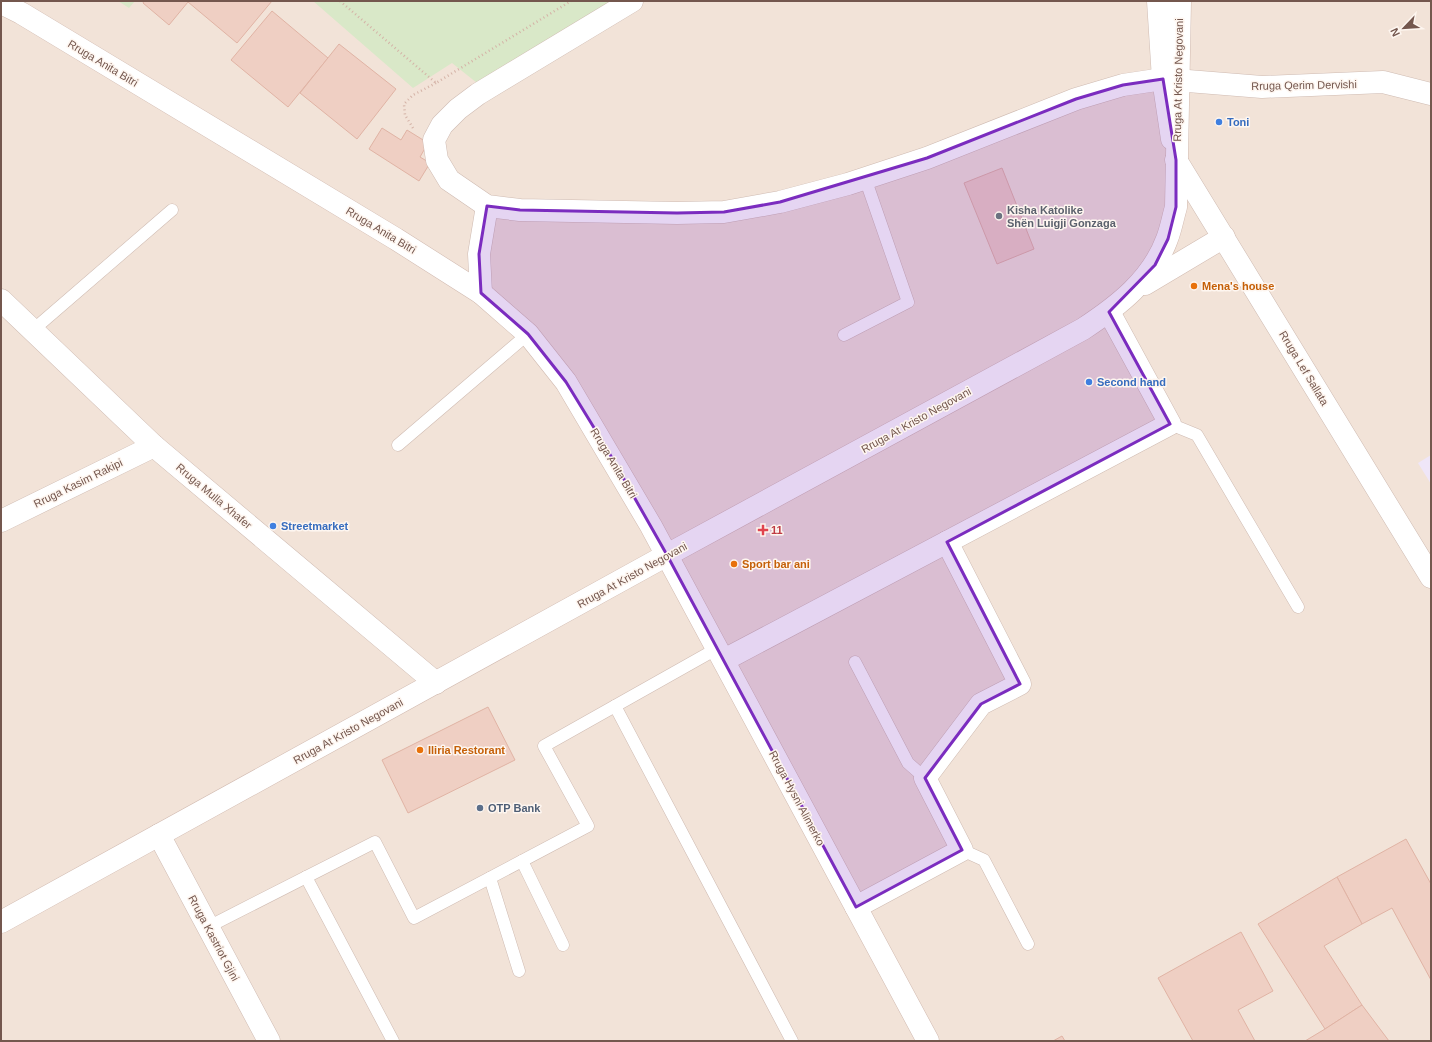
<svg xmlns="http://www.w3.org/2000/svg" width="1432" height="1042" font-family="Helvetica,sans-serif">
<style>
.residential{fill:#f2e3d8}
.education{fill:#efe6f8}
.green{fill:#d9e8c8}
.building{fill:#efcfc3;stroke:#e0b3a4}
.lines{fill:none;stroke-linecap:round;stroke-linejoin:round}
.service-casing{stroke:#cfbbb2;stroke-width:13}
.minor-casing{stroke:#cfbbb2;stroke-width:23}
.tertiary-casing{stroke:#cfbbb2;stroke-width:23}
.secondary-casing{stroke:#d1bab0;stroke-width:23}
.path{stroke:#d4b2a6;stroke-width:2.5;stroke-dasharray:1 3;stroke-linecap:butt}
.service{stroke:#fff;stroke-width:12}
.minor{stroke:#fff;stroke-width:22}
.tertiary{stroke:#fff;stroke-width:22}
.secondary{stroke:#fff;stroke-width:22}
.marked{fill:#7b2cbf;fill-opacity:0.2;stroke:#7b2cbf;stroke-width:3;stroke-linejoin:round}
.shop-dot{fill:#3f7fe0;stroke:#fef6f0;stroke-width:1.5}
.worship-dot{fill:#6b7280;stroke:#fef6f0;stroke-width:1.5}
.food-dot{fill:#e8710a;stroke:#fef6f0;stroke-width:1.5}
.health-dot{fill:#e0444e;stroke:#fef6f0;stroke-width:1.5}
.service-dot{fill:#5c6f8a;stroke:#fef6f0;stroke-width:1.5}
.labels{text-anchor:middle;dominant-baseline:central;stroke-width:3;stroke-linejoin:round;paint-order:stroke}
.street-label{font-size:11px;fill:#74574e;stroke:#fef6f0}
.shop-label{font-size:11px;font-weight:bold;fill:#366cbe;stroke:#fef6f0;text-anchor:start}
.worship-label{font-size:11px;font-weight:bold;fill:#5b616d;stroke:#fef6f0;text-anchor:start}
.food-label{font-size:11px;font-weight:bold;fill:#c56008;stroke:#fef6f0;text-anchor:start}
.health-label{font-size:11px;font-weight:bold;fill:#be3a42;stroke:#fef6f0;text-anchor:start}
.service-label{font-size:11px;font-weight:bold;fill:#4e5e75;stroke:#fef6f0;text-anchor:start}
</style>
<rect width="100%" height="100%" fill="#fbf2e9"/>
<rect class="residential" x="1" y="1" width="1430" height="1040"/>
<path class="education" d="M 1431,455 L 1431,484 L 1418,463 Z"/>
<g class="green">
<path d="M 118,1 L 135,1 L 129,8 Z"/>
<path d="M 313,1 L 624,1 L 482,87 L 452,63 L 413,88 Z"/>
</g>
<g class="building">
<path d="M 144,1 L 272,1 L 237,43 L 188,2 L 169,25 L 143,3 Z"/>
<path d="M 272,11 L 328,58 L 288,107 L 231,60 Z"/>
<path d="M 339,44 L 396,89 L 357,139 L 300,93 Z"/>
<path d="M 382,128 L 401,140 L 407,130 L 428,143 L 420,157 L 430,163 L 419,181 L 369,149 Z"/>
<path d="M 1002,168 L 1034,249 L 997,264 L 964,183 Z"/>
<path d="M 488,707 L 515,760 L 408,813 L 382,760 Z"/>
<path d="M 1406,839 L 1431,884 L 1431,980 L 1392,908 L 1362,924 L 1337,877 Z"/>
<path d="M 1337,877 L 1362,924 L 1324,946 L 1362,1005 L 1325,1029 L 1258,924 Z"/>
<path d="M 1241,932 L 1273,991 L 1238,1010 L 1255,1041 L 1193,1041 L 1158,978 Z"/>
<path d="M 1362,1005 L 1389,1041 L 1305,1041 L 1325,1029 Z"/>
<path d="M 1062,1036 L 1065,1041 L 1053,1041 Z"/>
</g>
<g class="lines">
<g class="service-casing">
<g id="service">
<path d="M 33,330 L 172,210"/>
<path d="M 844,335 L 908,302 L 865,178"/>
<path d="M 1170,424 L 1197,435 L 1298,607"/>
<path d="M 398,445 L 528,334"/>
<path d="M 855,662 L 908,763 L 925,778"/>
<path d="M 615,706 L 792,1041"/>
<path d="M 962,850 L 984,860 L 1028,944"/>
<path d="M 522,861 L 563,945"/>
<path d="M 306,877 L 393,1041"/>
<path d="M 490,878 L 519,971"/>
<path d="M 208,927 L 375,842 L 414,918 L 588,826 L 544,746 L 718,648"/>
</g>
</g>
<g class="minor-casing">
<g id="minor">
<path d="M 632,1 L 478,94 L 458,109 L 442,125 L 434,140 L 437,160 L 449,180 L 487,206 L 520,210 L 677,213 L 724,212 L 780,202 L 848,184 L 927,158 L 1076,99 L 1123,85 L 1163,79 L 1262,87 L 1383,82 L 1431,94"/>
<path d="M 1158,1 L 1163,79 L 1172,139"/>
<path d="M 481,293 L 479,254 L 487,206"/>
<path d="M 1,300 L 154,446 L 436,683"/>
<path d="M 1,521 L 154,446"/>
<path d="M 724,660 L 1170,424 L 1109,312"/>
<path d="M 159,835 L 269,1041"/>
<path d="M 856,907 L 962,850 L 925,778 L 981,704 L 1020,684 L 947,542"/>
</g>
</g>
<g class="tertiary-casing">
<path id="tertiary" d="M 1176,160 L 1431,577"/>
</g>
<g class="secondary-casing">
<g id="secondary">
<path d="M 1,3 L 21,13 L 396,239 L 481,293 L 528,334 L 566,382 L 651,526 L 928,1041"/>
<path d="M 1145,284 L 1224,237"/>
<path d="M 1,922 L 667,555 L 1083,329 C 1118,306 1152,280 1167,239 C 1171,229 1173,217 1176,207 L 1180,1"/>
</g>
</g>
<g class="path">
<path d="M 340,1 L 436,83 L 571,1"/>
<path d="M 413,128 L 405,115 L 404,104 L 413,95 L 436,83"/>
</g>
<use href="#service" class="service"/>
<use href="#minor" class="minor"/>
<use href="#tertiary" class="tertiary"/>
<use href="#secondary" class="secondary"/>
</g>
<path class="marked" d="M 1163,79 L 1176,160 L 1176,207 L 1168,239 L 1155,265 L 1109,312 L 1170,424 L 947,542 L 1020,684 L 981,704 L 925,778 L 962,850 L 856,907 L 667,555 L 604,444 L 566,382 L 528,334 L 481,293 L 479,254 L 487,206 L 520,210 L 677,213 L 724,212 L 780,202 L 927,158 L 1076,99 L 1123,85 Z"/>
<g class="shop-dot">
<circle cx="1219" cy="122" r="4"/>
<circle cx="1089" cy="382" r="4"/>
<circle cx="273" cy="526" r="4"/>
</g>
<circle class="worship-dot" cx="999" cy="216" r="4"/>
<g class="food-dot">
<circle cx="1194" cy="286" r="4"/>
<circle cx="734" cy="564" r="4"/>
<circle cx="420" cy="750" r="4"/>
</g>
<path class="health-dot" d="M761 524h4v4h4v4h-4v4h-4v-4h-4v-4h4z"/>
<circle class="service-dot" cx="480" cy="808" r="4"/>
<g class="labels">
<g class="street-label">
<text transform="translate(103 63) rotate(31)">Rruga Anita Bitri</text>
<text transform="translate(1178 80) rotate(-89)">Rruga At Kristo Negovani</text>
<text transform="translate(1304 85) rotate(-1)">Rruga Qerim Dervishi</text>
<text transform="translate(381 230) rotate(31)">Rruga Anita Bitri</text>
<text transform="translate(1304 368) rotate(59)">Rruga Lef Sallata</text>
<text transform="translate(916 420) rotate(-29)">Rruga At Kristo Negovani</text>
<text transform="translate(614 463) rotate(59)">Rruga Anita Bitri</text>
<text transform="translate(78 483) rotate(-26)">Rruga Kasim Rakipi</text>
<text transform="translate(214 496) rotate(40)">Rruga Mulla Xhafer</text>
<text transform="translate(632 575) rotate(-29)">Rruga At Kristo Negovani</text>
<text transform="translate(348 731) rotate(-29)">Rruga At Kristo Negovani</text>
<text transform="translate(797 798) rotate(62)">Rruga Hysni Alimerko</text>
<text transform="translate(214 938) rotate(62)">Rruga Kastriot Gjini</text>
</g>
<g class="shop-label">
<text x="1227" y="122">Toni</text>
<text x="1097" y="382">Second hand</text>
<text x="281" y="526">Streetmarket</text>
</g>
<g class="worship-label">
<text x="1007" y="210">Kisha Katolike<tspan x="1007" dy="13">Shën Luigji Gonzaga</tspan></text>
</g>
<g class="food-label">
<text x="1202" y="286">Mena's house</text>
<text x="742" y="564">Sport bar ani</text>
<text x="428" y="750">Iliria Restorant</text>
</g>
<g class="health-label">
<text x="771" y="530">11</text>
</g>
<g class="service-label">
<text x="488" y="808">OTP Bank</text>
</g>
</g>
<rect width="1432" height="1042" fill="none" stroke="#74574e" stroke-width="4"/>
<g transform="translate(1404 28) rotate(245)" stroke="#fef6f0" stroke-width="3" paint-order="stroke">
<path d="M0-3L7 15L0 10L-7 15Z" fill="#74574e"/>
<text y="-6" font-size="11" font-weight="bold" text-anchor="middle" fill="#74574e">N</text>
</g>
</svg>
